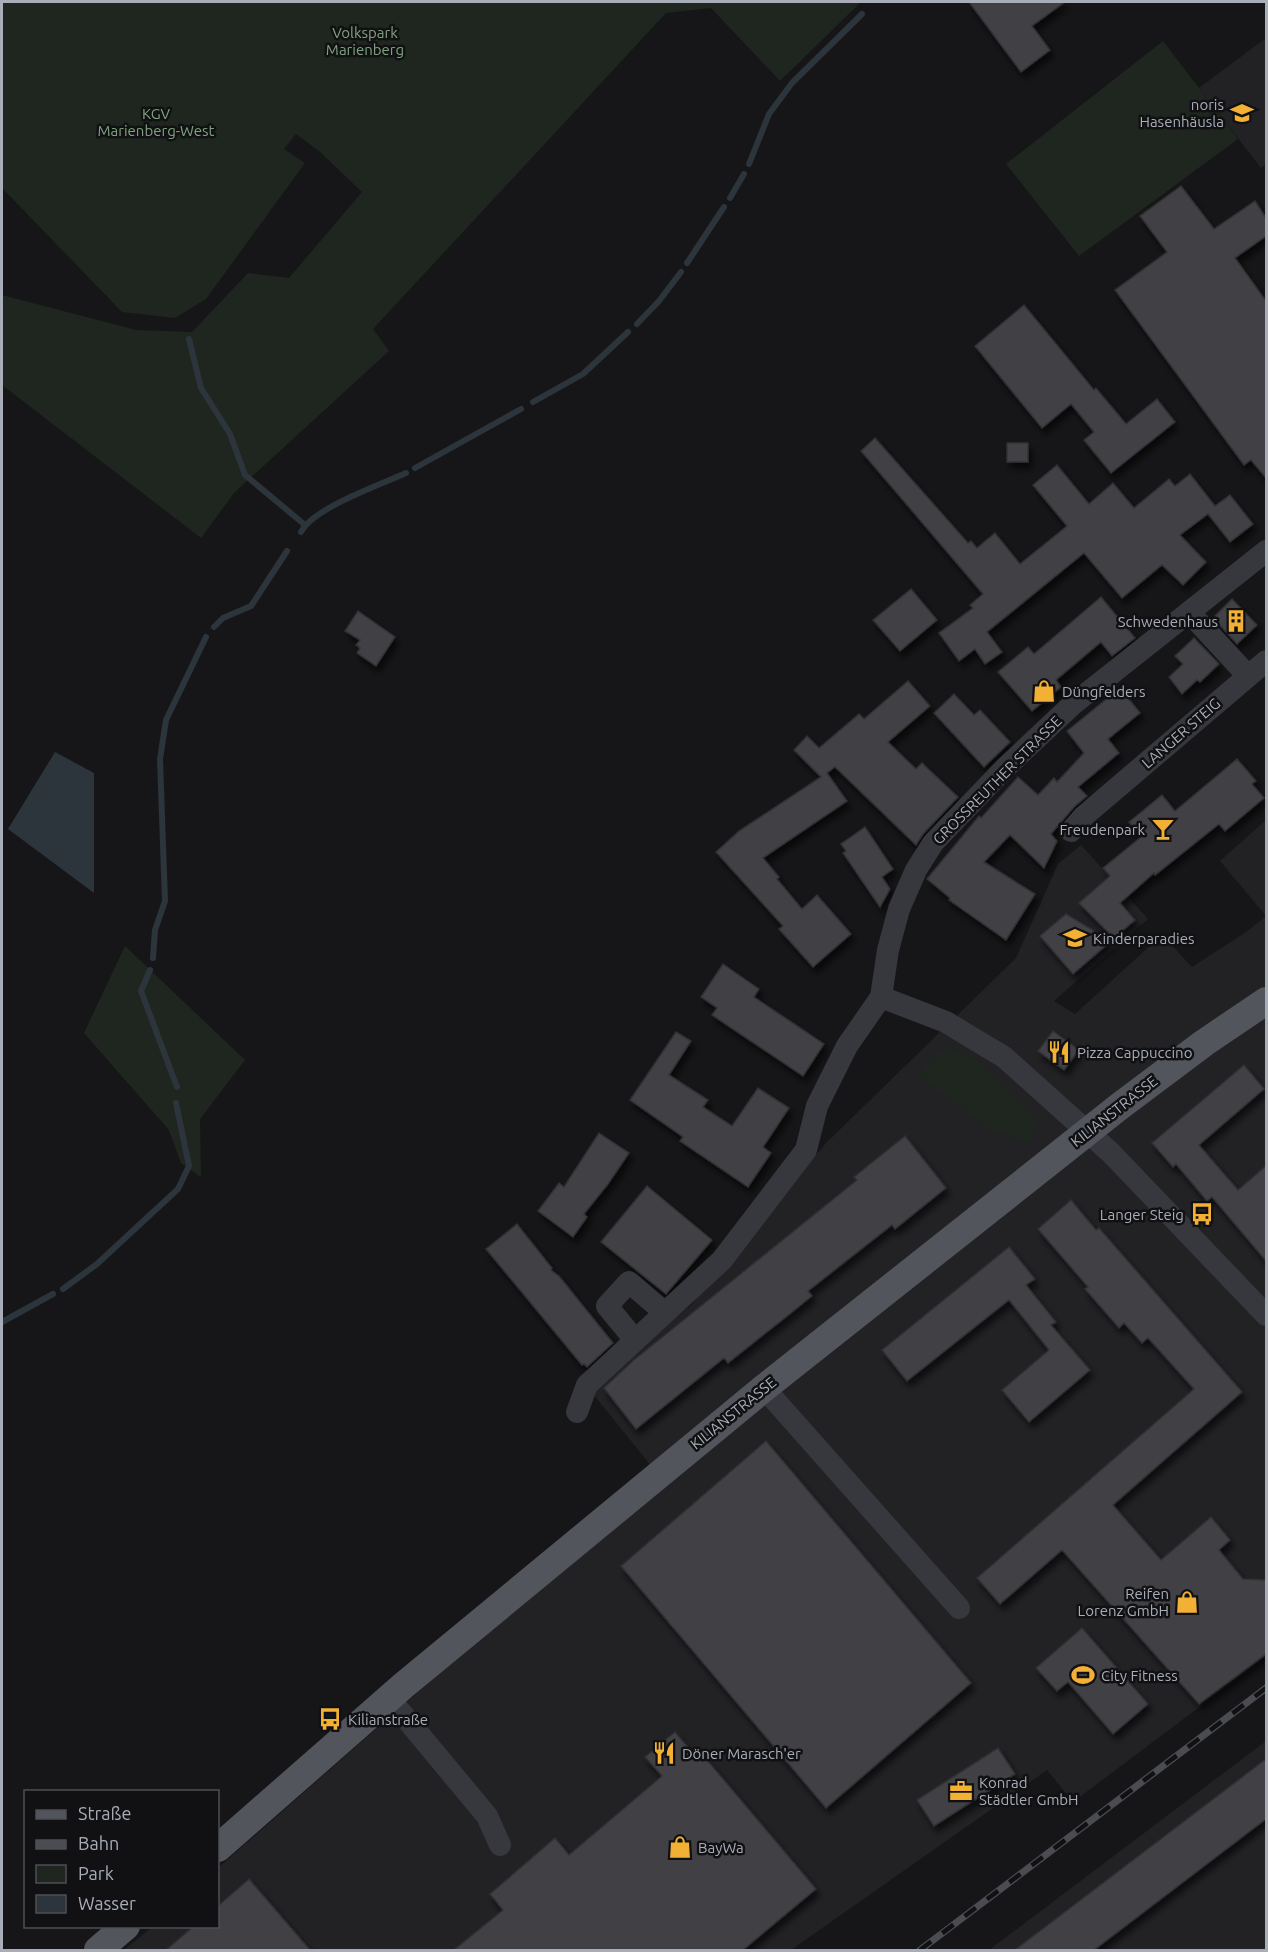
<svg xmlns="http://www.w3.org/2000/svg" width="1268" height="1952" font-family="Ubuntu,sans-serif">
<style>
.built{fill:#222225}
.green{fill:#1e261f}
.water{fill:#2c353c}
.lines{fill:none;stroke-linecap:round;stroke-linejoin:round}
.stream{stroke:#2c353c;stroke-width:6}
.building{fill:#404145;stroke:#303034;stroke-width:1.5;filter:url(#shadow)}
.minor{stroke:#37383d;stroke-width:22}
.major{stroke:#53555c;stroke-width:28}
.rail-casing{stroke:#4a4c52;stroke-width:7}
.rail{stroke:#111113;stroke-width:4.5;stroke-dasharray:14;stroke-linecap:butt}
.labels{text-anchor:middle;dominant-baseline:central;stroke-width:5;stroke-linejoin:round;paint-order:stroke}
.park-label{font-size:15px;fill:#7fa381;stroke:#111113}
.poi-label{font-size:15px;fill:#a8adb8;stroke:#111113;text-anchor:start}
.street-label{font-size:15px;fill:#a8adb8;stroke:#111113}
</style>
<defs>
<filter id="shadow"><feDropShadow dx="3.5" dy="6" stdDeviation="3" flood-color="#0009"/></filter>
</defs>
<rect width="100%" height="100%" fill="#161618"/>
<g class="built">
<path d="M 1266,38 L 1266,164 L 1261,168 L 1199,88 Z"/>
<path d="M 1266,820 L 1266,1657 L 1073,1802 L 1047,1770 L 791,1950 L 124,1950 L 152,1927 L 218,1926 L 218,1868 L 661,1478 L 589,1389 L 691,1305 L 826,1143 L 1016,958 L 1058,864 L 1081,845 L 1148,919 L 1054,1001 L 1075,1014 L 1162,935 L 1192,967 L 1246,932 L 1266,916 L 1220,861 Z"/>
<path d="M 1266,1741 L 1266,1950 L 989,1950 Z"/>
</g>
<g class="green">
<path d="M 2,2 L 861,2 L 780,81 L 711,8 L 666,13 L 373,329 L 389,351 L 234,493 L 201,538 L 2,385 L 2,295 L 136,330 L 192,332 L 248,273 L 289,278 L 362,192 L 319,151 L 296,134 L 284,149 L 305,163 L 206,299 L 175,318 L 122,312 L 2,188 Z"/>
<path d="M 1163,41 L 1238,139 L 1079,256 L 1006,164 Z"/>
<path d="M 125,946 L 245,1060 L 200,1119 L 201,1177 L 181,1163 L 169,1130 L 84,1033 Z"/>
<path d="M 947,1045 L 977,1060 L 1038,1120 L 1029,1143 L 984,1127 L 917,1074 Z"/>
</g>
<path class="water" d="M 55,752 L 94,773 L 94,893 L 8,829 Z"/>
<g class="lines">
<g class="stream">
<path d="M 749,164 L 769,114 L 792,83 L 862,14"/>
<path d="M 730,198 L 744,174"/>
<path d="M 687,263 L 724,207"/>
<path d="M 637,324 L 659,301 L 681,272"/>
<path d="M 189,339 L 201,388 L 230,434 L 245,475 L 305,525"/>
<path d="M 533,402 L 583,374 L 628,332"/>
<path d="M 415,468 L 521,409"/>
<path d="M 301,532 C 313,508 380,485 406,473"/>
<path d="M 214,627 L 223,618 L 251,606 L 287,551"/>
<path d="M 153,958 L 155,930 L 165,901 L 160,759 L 166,720 L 206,637"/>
<path d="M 150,970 L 141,991 L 177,1087"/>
<path d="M 63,1289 L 97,1264 L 178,1189 L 189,1166 L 176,1103"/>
<path d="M 2,1322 L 53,1294"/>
</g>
</g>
<g class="building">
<path d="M 969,2 L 1065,2 L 1032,26 L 1050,50 L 1021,72 Z"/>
<path d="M 1181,186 L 1214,229 L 1255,201 L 1266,218 L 1266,236 L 1235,258 L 1266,301 L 1266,478 L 1251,460 L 1244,465 L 1115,290 L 1167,252 L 1140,216 Z"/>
<path d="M 1024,305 L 1094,390 L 1096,388 L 1126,424 L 1157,399 L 1175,422 L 1111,473 L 1084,440 L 1094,432 L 1071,404 L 1042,428 L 975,346 Z"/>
<path d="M 875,438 L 968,543 L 971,541 L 977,548 L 995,533 L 1020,564 L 1067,526 L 1033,485 L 1057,465 L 1089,504 L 1113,483 L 1134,508 L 1169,479 L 1175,486 L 1190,474 L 1215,506 L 1230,495 L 1253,524 L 1230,542 L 1208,514 L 1180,535 L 1206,562 L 1183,585 L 1162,565 L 1122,598 L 1084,553 L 987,632 L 1002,652 L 985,664 L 975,649 L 959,661 L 939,633 L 973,608 L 970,605 L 983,594 L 861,451 Z"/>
<rect x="1007" y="443" width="21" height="19"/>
<path d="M 911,589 L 937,620 L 900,651 L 873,620 Z"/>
<path d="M 1101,597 L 1135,638 L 1112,656 L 1101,642 L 1056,680 L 1061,687 L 1032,711 L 998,672 L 1028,647 L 1034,654 Z"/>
<path d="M 1232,599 L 1257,625 L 1237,644 L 1214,619 L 1216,618 L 1215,616 Z"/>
<path d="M 358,611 L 395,637 L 376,666 L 357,653 L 360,648 L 356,645 L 360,640 L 345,631 Z"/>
<path d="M 1194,638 L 1219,664 L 1200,682 L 1197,680 L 1182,694 L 1169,677 L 1183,664 L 1175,656 Z"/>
<path d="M 908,681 L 930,706 L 888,742 L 916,769 L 922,763 L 958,797 L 923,834 L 916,845 L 835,767 L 827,773 L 847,801 L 763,858 L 779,877 L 777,879 L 802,909 L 817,895 L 851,934 L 813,967 L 779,929 L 783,926 L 716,852 L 739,831 L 821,777 L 794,750 L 807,736 L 819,748 L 859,714 L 864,719 Z"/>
<path d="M 1120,688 L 1140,713 L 1108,739 L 1119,753 L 1078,787 L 1087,796 L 1074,807 L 1051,834 L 1057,841 L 1044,868 L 1010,835 L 984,862 L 1035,894 L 1006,940 L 949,900 L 950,898 L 927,879 L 979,816 L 981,818 L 1018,777 L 1038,795 L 1054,778 L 1057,782 L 1084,753 L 1067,731 Z"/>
<path d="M 954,694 L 974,715 L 980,710 L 1010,742 L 984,767 L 934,713 Z"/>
<path d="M 1237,759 L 1256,781 L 1252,784 L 1264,798 L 1225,831 L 1219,824 L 1155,875 L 1154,873 L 1120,903 L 1135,920 L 1114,938 L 1079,903 L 1110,876 L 1103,868 L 1141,837 L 1129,822 L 1162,795 L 1175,811 Z"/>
<path d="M 865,827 L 893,869 L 882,877 L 890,889 L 880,907 L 843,853 L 846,851 L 841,844 Z"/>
<path d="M 1066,914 L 1111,941 L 1073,974 L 1040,936 Z"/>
<path d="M 723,964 L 759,989 L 754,997 L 824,1044 L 803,1076 L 712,1015 L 717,1008 L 701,997 Z"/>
<path d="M 1053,1031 L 1079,1050 L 1064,1070 L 1038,1051 Z"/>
<path d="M 676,1032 L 691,1041 L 669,1075 L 708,1100 L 703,1107 L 732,1126 L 758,1088 L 789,1108 L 763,1147 L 771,1153 L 748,1187 L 680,1141 L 683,1137 L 630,1100 Z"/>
<path d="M 1244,1065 L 1264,1089 L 1199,1145 L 1238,1190 L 1266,1166 L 1266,1261 L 1212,1197 L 1207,1201 L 1176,1164 L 1173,1167 L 1152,1143 Z"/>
<path d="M 599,1133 L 629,1153 L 608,1184 L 584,1214 L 587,1217 L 573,1237 L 538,1211 L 559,1183 L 564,1187 Z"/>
<path d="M 905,1136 L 946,1188 L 895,1229 L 892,1225 L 808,1291 L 812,1296 L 791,1313 L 728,1363 L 724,1358 L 636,1429 L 604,1388 L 634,1360 L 857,1180 L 854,1177 Z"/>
<path d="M 647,1186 L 712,1240 L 666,1294 L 601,1242 Z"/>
<path d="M 1071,1200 L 1096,1230 L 1099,1228 L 1242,1392 L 1113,1505 L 1161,1560 L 1211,1517 L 1230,1540 L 1219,1550 L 1243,1579 L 1266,1580 L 1266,1654 L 1199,1704 L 1062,1550 L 1000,1604 L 977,1578 L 1194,1389 L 1148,1338 L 1142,1343 L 1124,1323 L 1119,1328 L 1085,1289 L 1088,1287 L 1038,1229 Z"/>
<path d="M 517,1224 L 552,1268 L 551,1270 L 559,1276 L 613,1343 L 587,1367 L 584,1364 L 582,1365 L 486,1249 Z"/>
<path d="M 1009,1247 L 1035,1279 L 1026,1285 L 1056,1322 L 1051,1325 L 1090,1370 L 1029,1422 L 1002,1390 L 1049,1350 L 1009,1300 L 907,1381 L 882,1350 Z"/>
<path d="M 766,1441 L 971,1683 L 826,1808 L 621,1566 Z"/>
<path d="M 1082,1628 L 1148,1704 L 1113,1734 L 1068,1682 L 1057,1691 L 1036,1668 Z"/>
<path d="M 675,1732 L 691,1751 L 696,1747 L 816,1889 L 743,1950 L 454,1950 L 503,1910 L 490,1894 L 555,1838 L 569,1855 L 662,1776 L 645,1757 Z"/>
<path d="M 998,1748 L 1015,1774 L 934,1826 L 917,1800 Z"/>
<path d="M 1266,1759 L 1266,1819 L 1094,1950 L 1015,1950 Z"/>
<path d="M 249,1879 L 310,1950 L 166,1950 L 194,1926 L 218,1926 L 218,1906 Z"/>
</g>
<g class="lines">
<g class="minor">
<path d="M 1189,612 L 1248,676"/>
<path d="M 1071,831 L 1084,816 L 1266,661"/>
<path d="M 881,997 L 946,1022 L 1004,1057 L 1111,1153 L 1266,1315"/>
<path d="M 635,1340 L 607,1306 L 629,1282 L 664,1312"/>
<path d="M 764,1388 L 959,1608"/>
<path d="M 577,1412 L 587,1385 L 722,1260 L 806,1150 L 817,1106 L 847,1046 L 881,997 L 888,950 L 899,909 L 916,870 L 933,843 L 1005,768 L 1072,705 L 1266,551"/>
<path d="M 389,1698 L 487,1816 L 500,1845"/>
</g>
<g class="major">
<path d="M 218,1848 L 404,1685 L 764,1388 L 1120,1106 L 1204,1043 L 1266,1001"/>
<path d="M 98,1950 L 126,1926"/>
</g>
<g class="rail-casing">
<path id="rail" d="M 920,1950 L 1266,1688"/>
</g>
<use href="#rail" class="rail"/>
</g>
<defs>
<g id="school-bare" transform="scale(1.8)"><path d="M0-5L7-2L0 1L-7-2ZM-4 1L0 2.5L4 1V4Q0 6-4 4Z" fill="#f2b134" stroke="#111113" stroke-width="2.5" paint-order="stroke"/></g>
<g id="building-bare" transform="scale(1.8)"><path d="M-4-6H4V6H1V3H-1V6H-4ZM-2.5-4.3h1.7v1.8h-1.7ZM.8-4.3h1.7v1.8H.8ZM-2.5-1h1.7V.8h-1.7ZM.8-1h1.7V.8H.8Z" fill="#f2b134" stroke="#111113" stroke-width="2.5" paint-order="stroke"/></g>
<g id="shop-bare" transform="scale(1.8)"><path d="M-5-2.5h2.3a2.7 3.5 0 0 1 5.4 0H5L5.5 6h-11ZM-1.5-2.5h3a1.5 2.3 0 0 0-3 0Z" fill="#f2b134" stroke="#111113" stroke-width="2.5" paint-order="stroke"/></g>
<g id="bar-bare" transform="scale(1.8)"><path d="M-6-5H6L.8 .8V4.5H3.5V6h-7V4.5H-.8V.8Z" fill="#f2b134" stroke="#111113" stroke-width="2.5" paint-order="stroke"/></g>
<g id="restaurant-bare" transform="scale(1.8)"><path d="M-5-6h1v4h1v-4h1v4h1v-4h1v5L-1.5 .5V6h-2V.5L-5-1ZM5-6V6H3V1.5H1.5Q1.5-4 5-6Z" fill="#f2b134" stroke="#111113" stroke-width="2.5" paint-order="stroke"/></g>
<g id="bus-bare" transform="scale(1.8)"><path d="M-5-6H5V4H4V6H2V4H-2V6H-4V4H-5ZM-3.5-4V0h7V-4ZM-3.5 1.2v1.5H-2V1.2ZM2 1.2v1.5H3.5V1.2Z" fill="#f2b134" stroke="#111113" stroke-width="2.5" paint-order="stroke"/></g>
<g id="stadium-bare" transform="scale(1.8)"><path d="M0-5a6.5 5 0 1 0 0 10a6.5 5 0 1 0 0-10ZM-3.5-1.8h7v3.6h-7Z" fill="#f2b134" stroke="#111113" stroke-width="2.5" paint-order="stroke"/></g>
<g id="office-bare" transform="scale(1.8)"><path d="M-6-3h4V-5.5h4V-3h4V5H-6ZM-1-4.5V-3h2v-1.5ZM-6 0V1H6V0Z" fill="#f2b134" stroke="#111113" stroke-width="2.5" paint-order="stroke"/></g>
</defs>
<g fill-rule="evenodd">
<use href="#school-bare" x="1242" y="113"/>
<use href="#building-bare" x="1236" y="621"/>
<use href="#shop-bare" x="1044" y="691"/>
<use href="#bar-bare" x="1163" y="829"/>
<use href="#school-bare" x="1075" y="938"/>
<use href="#restaurant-bare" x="1059" y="1052"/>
<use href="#bus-bare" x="1202" y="1214"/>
<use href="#shop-bare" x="1187" y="1602"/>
<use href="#stadium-bare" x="1083" y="1675"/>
<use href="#bus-bare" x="330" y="1719"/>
<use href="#restaurant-bare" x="664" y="1753"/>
<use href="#office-bare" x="961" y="1791"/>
<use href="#shop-bare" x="680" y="1847"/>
</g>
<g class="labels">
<g class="park-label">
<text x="365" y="32">Volkspark<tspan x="365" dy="17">Marienberg</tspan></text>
<text x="156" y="113">KGV<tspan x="156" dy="17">Marienberg-West</tspan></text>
</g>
<g class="poi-label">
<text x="1224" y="104" text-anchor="end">noris<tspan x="1224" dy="17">Hasenhäusla</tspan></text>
<text x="1218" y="621" text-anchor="end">Schwedenhaus</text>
<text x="1062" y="691">Düngfelders</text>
<text x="1145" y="829" text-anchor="end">Freudenpark</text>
<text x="1093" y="938">Kinderparadies</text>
<text x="1077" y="1052">Pizza Cappuccino</text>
<text x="1184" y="1214" text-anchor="end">Langer Steig</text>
<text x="1169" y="1593" text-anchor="end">Reifen<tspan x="1169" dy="17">Lorenz GmbH</tspan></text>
<text x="1101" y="1675">City Fitness</text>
<text x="348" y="1719">Kilianstraße</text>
<text x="682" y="1753">Döner Marasch'er</text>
<text x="979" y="1782">Konrad<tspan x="979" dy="17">Städtler GmbH</tspan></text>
<text x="698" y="1847">BayWa</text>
</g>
<g class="street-label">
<text transform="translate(1181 733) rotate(-41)">LANGER STEIG</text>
<text transform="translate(997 780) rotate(-45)">GROSSREUTHER STRASSE</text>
<text transform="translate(1114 1111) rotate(-38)">KILIANSTRASSE</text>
<text transform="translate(733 1413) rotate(-39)">KILIANSTRASSE</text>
</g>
</g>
<rect width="1268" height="1952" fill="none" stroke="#a8adb8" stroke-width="6"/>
<rect x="24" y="1790" width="195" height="138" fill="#111113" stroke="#4d4f55" stroke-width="1.5"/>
<rect x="36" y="1810" width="30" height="9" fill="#53555c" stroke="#4d4f55" stroke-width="1.5"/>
<text x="78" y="1820" font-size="18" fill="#a8adb8">Straße</text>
<rect x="36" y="1840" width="30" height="9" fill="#4a4c52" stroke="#4d4f55" stroke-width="1.5"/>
<text x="78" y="1850" font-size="18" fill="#a8adb8">Bahn</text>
<rect x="36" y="1865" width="30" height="18" fill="#1e261f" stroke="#4d4f55" stroke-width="1.5"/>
<text x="78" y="1880" font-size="18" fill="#a8adb8">Park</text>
<rect x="36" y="1895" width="30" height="18" fill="#2c353c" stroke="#4d4f55" stroke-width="1.5"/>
<text x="78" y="1910" font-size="18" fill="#a8adb8">Wasser</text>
</svg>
